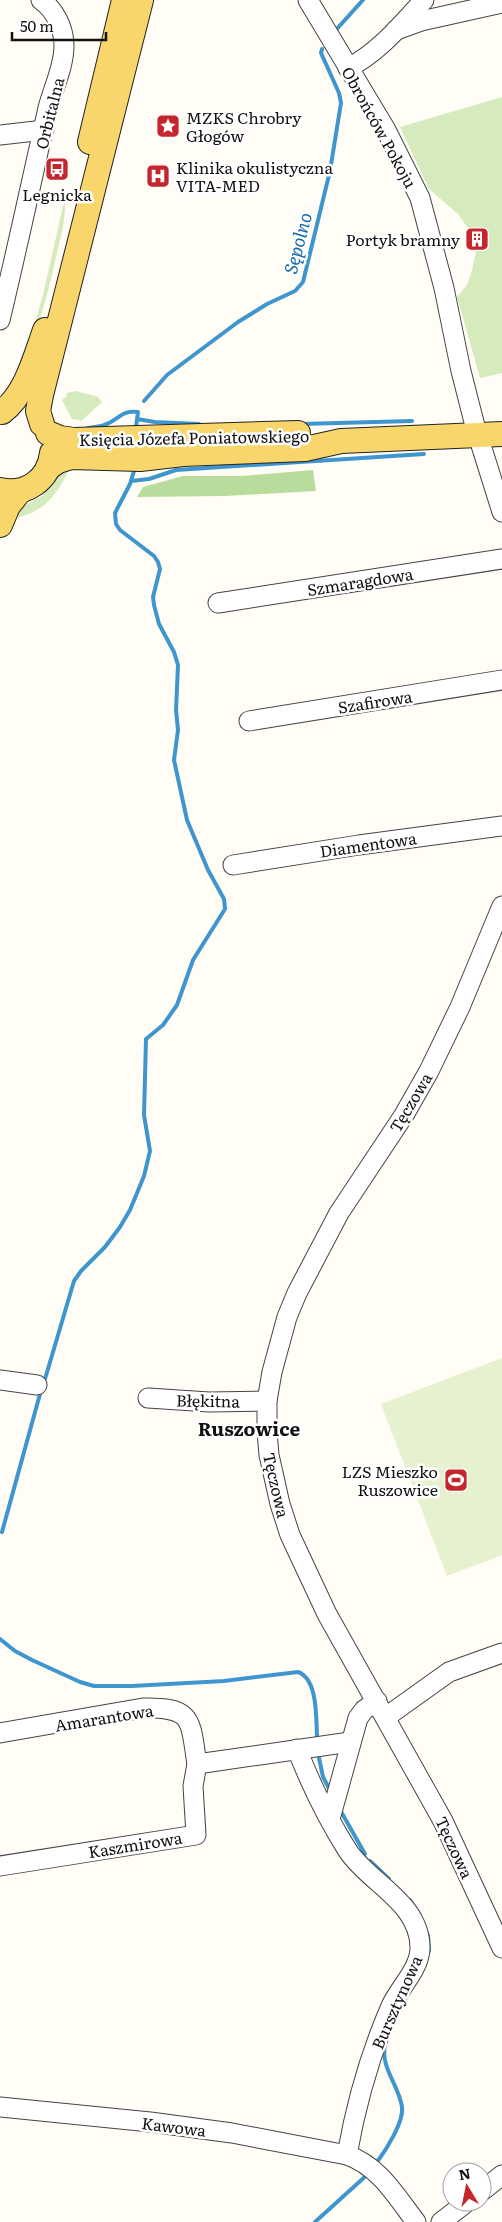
<svg xmlns="http://www.w3.org/2000/svg" width="502" height="2222" font-family="Literata,serif">
<style>
.green{fill:#d5ebbd}
.forest{fill:#b9dc9c}
.pitch{fill:#e6f2cf}
.lines{fill:none;stroke-linecap:round;stroke-linejoin:round}
.stream{stroke:#3f96cf;stroke-width:4}
.minor-casing{stroke:#444;stroke-width:21}
.major-casing{stroke:#222;stroke-width:26}
.minor{stroke:#fff;stroke-width:19}
.major{stroke:#f9d66b;stroke-width:24}
.labels{text-anchor:middle;dominant-baseline:central;stroke-width:5;stroke-linejoin:round;paint-order:stroke}
.street-label{font-size:16px;fill:#111;stroke:#fff}
.poi-label{font-size:16px;fill:#111;stroke:#fff;text-anchor:start}
.water-label{font-size:18px;font-style:italic;fill:#1768a6;stroke:#fff}
.quarter-label{font-size:19px;font-weight:bold;fill:#111;stroke:#fff}
</style>
<rect width="100%" height="100%" fill="#fffdf5"/>
<g class="green">
<path d="M 502,97 L 502,373 L 480,378 L 457,297 L 467,285 L 471,274 L 476,252 L 475,238 L 458,214 L 429,189 L 400,127 Z"/>
<path d="M 65,197 C 66,218 61,237 56,257 C 48,295 38,329 23,364 L 43,295 Z"/>
<path d="M 76,391 L 98,397 L 102,402 L 80,422 L 79,420 L 72,419 L 62,400 L 67,396 L 66,393 Z"/>
<path d="M 71,465 C 59,492 46,512 15,518 L 14,514 L 22,507 L 42,496 L 57,475 Z"/>
</g>
<path class="forest" d="M 313,470 L 316,491 L 225,496 L 137,497 L 143,487 L 183,476 L 242,476 Z"/>
<path class="pitch" d="M 502,1358 L 502,1555 L 447,1576 L 381,1404 Z"/>
<g class="lines">
<g class="stream">
<path d="M 335,31 L 363,0"/>
<path d="M 144,401 L 167,375 L 238,322 L 267,304 L 295,291 L 303,282 L 330,171 L 341,103 L 339,93 L 321,53 L 322,49"/>
<path d="M 137,419 L 155,422 L 199,424"/>
<path d="M 301,424 L 412,421"/>
<path d="M 88,428 C 93,427 99,427 104,425 C 119,420 120,410 138,412 L 136,427"/>
<path d="M 131,481 L 149,479 L 176,470 L 424,454"/>
<path d="M 45,1379 L 74,1281 L 81,1271 L 105,1247 L 120,1227 L 130,1210 L 144,1176 L 150,1151 L 144,1115 L 146,1039 L 163,1025 L 177,1005 L 193,960 L 225,909 L 224,899 L 208,870 L 187,820 L 174,760 L 178,730 L 176,710 L 178,665 L 174,652 L 159,624 L 154,605 L 153,597 L 160,569 L 158,562 L 154,556 L 120,530 L 116,524 L 115,513 L 130,484 L 134,471"/>
<path d="M 2,1532 L 40,1394"/>
<path d="M 0,1639 L 15,1651 L 32,1660 L 80,1682 L 94,1686 L 132,1686 L 224,1681 L 298,1672 C 318,1679 316,1718 317,1736"/>
<path d="M 319,1758 L 323,1777 L 331,1792"/>
<path d="M 339,1808 L 365,1854"/>
<path d="M 370,1861 L 389,1879"/>
<path d="M 410,1900 L 420,1915"/>
<path d="M 428,1935 L 429,1951"/>
<path d="M 377,2162 C 386,2150 404,2122 402,2107 C 399,2085 380,2068 385,2044"/>
<path d="M 315,2222 L 368,2174"/>
</g>
<g class="minor-casing">
<g id="minor">
<path d="M 308,0 L 386,130 L 420,198 L 444,288 L 461,371 L 475,426 L 502,512"/>
<path d="M 396,30 L 421,21 L 502,3"/>
<path d="M 348,68 C 378,53 402,24 424,0"/>
<path d="M 0,135 L 44,130"/>
<path d="M 0,320 C 17,249 32,179 48,108 C 53,88 64,67 64,46 C 64,28 55,10 41,0"/>
<path d="M 218,603 L 502,559"/>
<path d="M 249,721 L 502,680"/>
<path d="M 233,865 L 359,845 L 502,826"/>
<path d="M 502,906 L 460,1007 L 429,1071 L 404,1115 L 339,1213 L 297,1293 L 287,1317 L 272,1372 L 267,1401 L 267,1432 L 269,1455 L 280,1504 L 290,1535 L 327,1614 L 443,1821 L 502,1948"/>
<path d="M 0,1380 L 37,1385"/>
<path d="M 148,1398 L 209,1402 L 267,1401"/>
<path d="M 386,1717 L 449,1672 L 502,1653"/>
<path d="M 0,1733 L 143,1708 C 194,1707 190,1720 197,1764"/>
<path d="M 297,1749 C 311,1785 327,1818 348,1851 C 370,1884 421,1903 420,1949 C 419,1970 399,1988 391,2006 C 370,2054 356,2104 347,2155 C 379,2166 396,2196 416,2222"/>
<path d="M 330,1819 L 358,1718 L 364,1710 L 377,1701"/>
<path d="M 0,1866 L 196,1835 L 193,1786 L 197,1764 L 350,1742"/>
<path d="M 0,2107 L 150,2122 L 232,2133 L 347,2155"/>
<path d="M 482,2191 L 502,2175"/>
<path d="M 441,2222 L 467,2202"/>
</g>
</g>
<g class="major-casing">
<g id="major">
<path d="M 90,142 L 124,0"/>
<path d="M 2,412 C 26,394 35,358 45,330"/>
<path d="M 42,424 L 38,411 L 41,395 L 141,0"/>
<path d="M 48,433 L 60,438 L 74,440 L 298,433"/>
<path d="M 48,468 L 58,461 L 71,457 L 140,459 L 183,454 L 305,449 L 341,441 L 502,434"/>
<path d="M 0,490 C 26,496 49,480 52,453"/>
<path d="M 0,525 L 8,506 L 20,491"/>
</g>
</g>
<use href="#minor" class="minor"/>
<use href="#major" class="major"/>
</g>
<defs>
<g id="sight-square" transform="scale(1.25)"><rect x="-9" y="-9" width="18" height="18" rx="4" fill="#c4262e" stroke="#fff"/><path d="M0-6L1.8-2.2L6-1.7L2.9 1.2L3.7 5.4L0 3.3L-3.7 5.4L-2.9 1.2L-6-1.7L-1.8-2.2Z" fill="#fff"/></g>
<g id="bus-square" transform="scale(1.25)"><rect x="-9" y="-9" width="18" height="18" rx="4" fill="#c4262e" stroke="#fff"/><path d="M-5-6H5V4H4V6H2V4H-2V6H-4V4H-5ZM-3.5-4V0h7V-4ZM-3.5 1.2v1.5H-2V1.2ZM2 1.2v1.5H3.5V1.2Z" fill="#fff"/></g>
<g id="hospital-square" transform="scale(1.25)"><rect x="-9" y="-9" width="18" height="18" rx="4" fill="#c4262e" stroke="#fff"/><path d="M-5-5h3v3.5h4V-5h3V5h-3V1.5h-4V5h-3Z" fill="#fff"/></g>
<g id="building-square" transform="scale(1.25)"><rect x="-9" y="-9" width="18" height="18" rx="4" fill="#c4262e" stroke="#fff"/><path d="M-4-6H4V6H1V3H-1V6H-4ZM-2.5-4.3h1.7v1.8h-1.7ZM.8-4.3h1.7v1.8H.8ZM-2.5-1h1.7V.8h-1.7ZM.8-1h1.7V.8H.8Z" fill="#fff"/></g>
<g id="stadium-square" transform="scale(1.25)"><rect x="-9" y="-9" width="18" height="18" rx="4" fill="#c4262e" stroke="#fff"/><path d="M0-5a6.5 5 0 1 0 0 10a6.5 5 0 1 0 0-10ZM-3.5-1.8h7v3.6h-7Z" fill="#fff"/></g>
</defs>
<g fill-rule="evenodd">
<use href="#sight-square" x="168" y="126"/>
<use href="#bus-square" x="57" y="169"/>
<use href="#hospital-square" x="158" y="176"/>
<use href="#building-square" x="477" y="239"/>
<use href="#stadium-square" x="456" y="1480"/>
</g>
<g class="labels">
<g class="street-label">
<text transform="translate(49 113) rotate(-76)">Orbitalna</text>
<text transform="translate(380 127) rotate(61)">Obrońców Pokoju</text>
<text transform="translate(194 437) rotate(-1)">Księcia Józefa Poniatowskiego</text>
<text transform="translate(360 581) rotate(-9)">Szmaragdowa</text>
<text transform="translate(375 701) rotate(-9)">Szafirowa</text>
<text transform="translate(368 844) rotate(-8)">Diamentowa</text>
<text transform="translate(410 1102) rotate(-59)">Tęczowa</text>
<text transform="translate(208 1400) rotate(1)">Błękitna</text>
<text transform="translate(277 1485) rotate(77)">Tęczowa</text>
<text transform="translate(104 1717) rotate(-9)">Amarantowa</text>
<text transform="translate(135 1844) rotate(-9)">Kaszmirowa</text>
<text transform="translate(455 1847) rotate(65)">Tęczowa</text>
<text transform="translate(396 2002) rotate(-66)">Bursztynowa</text>
<text transform="translate(174 2126) rotate(7)">Kawowa</text>
</g>
<g class="poi-label">
<text x="186" y="117">MZKS Chrobry<tspan x="186" dy="18">Głogów</tspan></text>
<text x="176" y="167">Klinika okulistyczna<tspan x="176" dy="18">VITA-MED</tspan></text>
<text x="57" y="194" text-anchor="middle">Legnicka</text>
<text x="460" y="239" text-anchor="end">Portyk bramny</text>
<text x="438" y="1471" text-anchor="end">LZS Mieszko<tspan x="438" dy="18">Ruszowice</tspan></text>
</g>
<g class="water-label">
<text transform="translate(297 243) rotate(-75)">Sępolno</text>
</g>
<g class="quarter-label">
<text x="249" y="1428">Ruszowice</text>
</g>
</g>
<g transform="translate(467 2187) rotate(350)"><circle r="24" fill="#ffffff" stroke="#a0a0a0"/>
<path d="M0-4L9 19L0 12L-9 19Z" fill="#c4262e"/>
<text y="-8" font-size="14" font-weight="bold" text-anchor="middle" fill="#111111">N</text>
</g>
<path d="M12 32v8h94v-8" fill="none" stroke="#111111" stroke-width="2.5"/>
<text x="20" y="32" font-size="15" fill="#111111" stroke="#ffffff" stroke-width="4" paint-order="stroke">50 m</text>
</svg>
